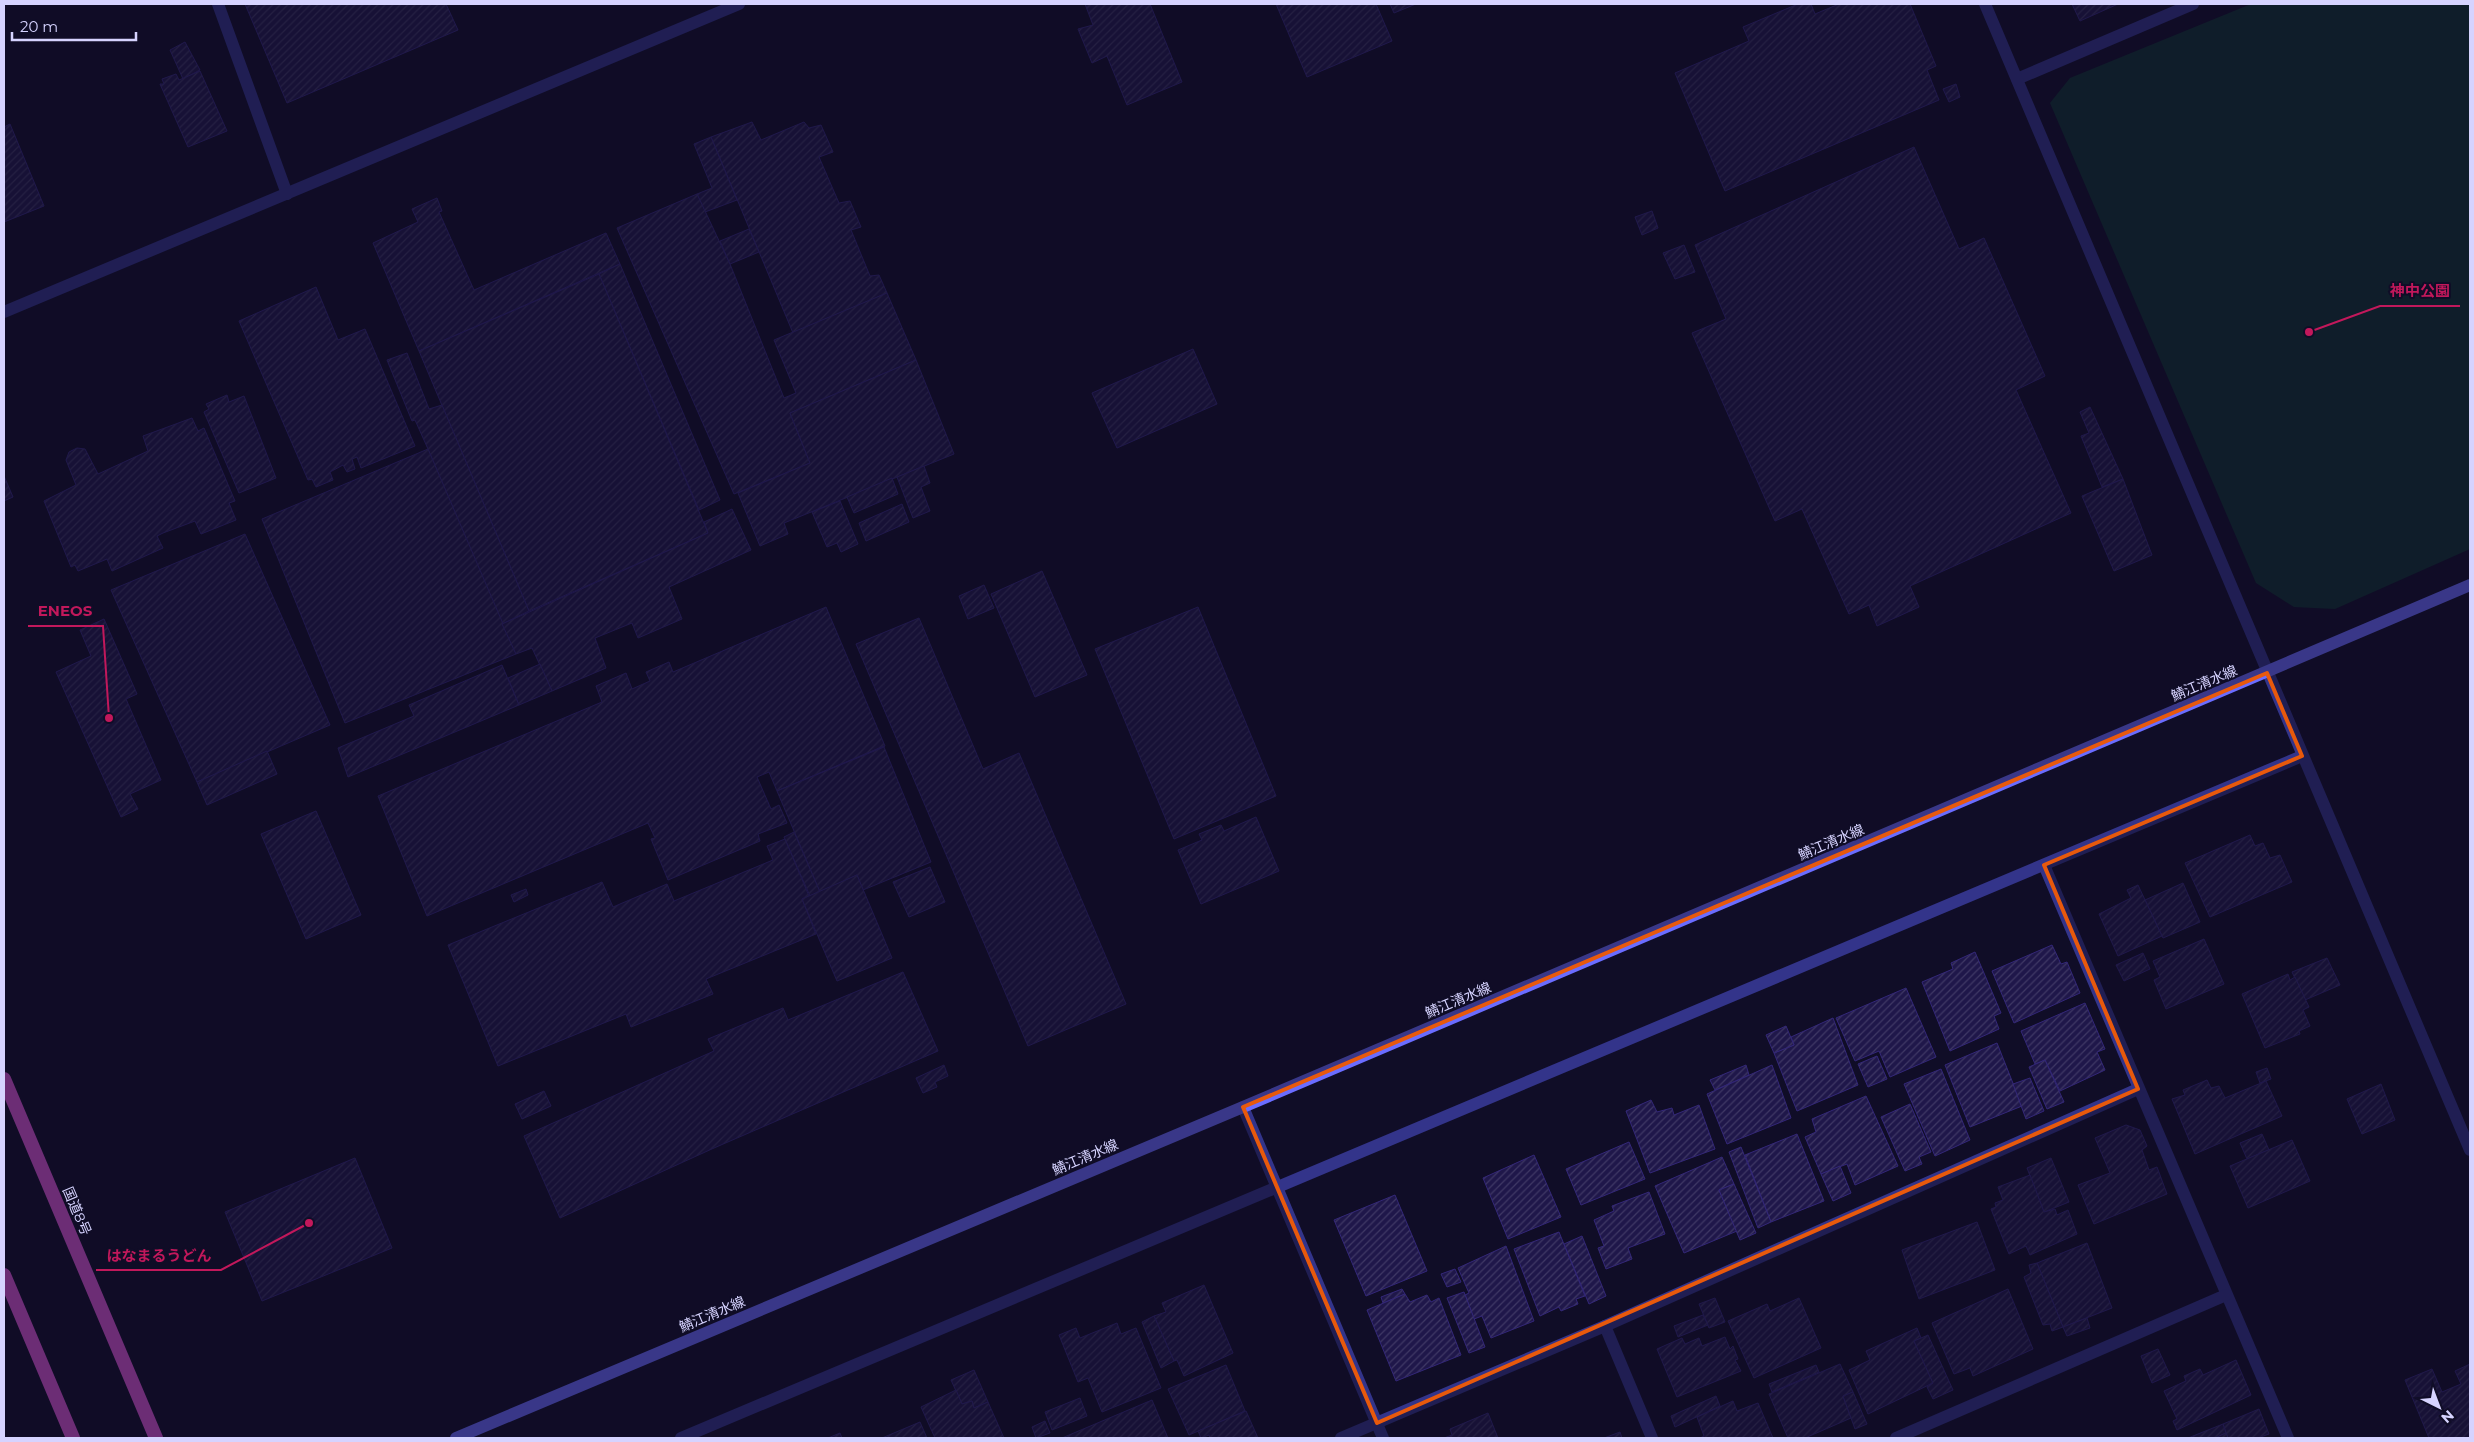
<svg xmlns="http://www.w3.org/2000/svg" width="2474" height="1442" font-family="Montserrat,'Noto Sans JP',sans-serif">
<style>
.green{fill:#0f322f}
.building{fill:url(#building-hatch);stroke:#332778}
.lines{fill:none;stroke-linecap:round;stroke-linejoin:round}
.minor{stroke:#33348a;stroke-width:12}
.tertiary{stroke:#33348a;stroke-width:12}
.secondary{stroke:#6a6cff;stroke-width:12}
.trunk{stroke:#dc54d4;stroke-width:14}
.marked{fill:none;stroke:#e8590c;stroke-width:4;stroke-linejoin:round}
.labels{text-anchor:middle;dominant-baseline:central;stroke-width:4;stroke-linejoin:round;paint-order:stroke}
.street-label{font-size:14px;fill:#d6d3ff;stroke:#100d27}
.leader{fill:none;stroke:#c2185b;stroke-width:2}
.callout-dot{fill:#c2185b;stroke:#100d27;stroke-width:2}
.callout-label{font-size:15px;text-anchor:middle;font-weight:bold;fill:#c2185b;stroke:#100d27;stroke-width:4;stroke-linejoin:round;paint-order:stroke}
</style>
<defs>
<pattern id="building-hatch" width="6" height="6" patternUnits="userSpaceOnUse" patternTransform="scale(1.25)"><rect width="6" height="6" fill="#1f174a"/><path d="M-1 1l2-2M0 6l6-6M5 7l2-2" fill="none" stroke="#3f3865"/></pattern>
</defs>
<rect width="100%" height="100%" fill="#100d27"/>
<path class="green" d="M 2251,4 L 2470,4 L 2470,549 L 2335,609 L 2294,607 L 2256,583 L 2050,103 L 2070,78 Z"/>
<g class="building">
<path d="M 245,4 L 446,4 L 458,30 L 287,103 Z"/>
<path d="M 1085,4 L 1150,4 L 1182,82 L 1127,105 L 1107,56 L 1092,63 L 1078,29 L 1093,25 Z"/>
<path d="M 1276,4 L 1376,4 L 1392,41 L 1307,77 Z"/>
<path d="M 1390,4 L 1416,4 L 1394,13 Z"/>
<path d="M 1798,4 L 1811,4 L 1815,14 L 1839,4 L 1910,4 L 1936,66 L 1927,70 L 1939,100 L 1725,191 L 1675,73 L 1749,41 L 1743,27 Z"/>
<path d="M 2072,4 L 2118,4 L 2080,21 Z"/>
<path d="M 185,42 L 200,70 L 183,79 L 170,50 Z"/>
<path d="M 200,71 L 227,131 L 188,147 L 160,84 L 164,84 L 162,79 L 176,74 L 179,80 Z"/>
<path d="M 1956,84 L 1960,97 L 1949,102 L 1943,89 Z"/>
<path d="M 752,122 L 761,140 L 804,122 L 809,128 L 821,125 L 833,152 L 819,157 L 839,203 L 850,201 L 861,227 L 851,230 L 870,276 L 879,275 L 887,293 L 793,333 L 711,137 Z"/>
<path d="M 10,124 L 44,206 L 4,222 L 4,127 Z"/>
<path d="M 711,137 L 737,200 L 705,212 L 697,194 L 712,188 L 694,144 Z"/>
<path d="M 1914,147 L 1959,249 L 1984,238 L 2045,376 L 2016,390 L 2071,513 L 1910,586 L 1919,607 L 1877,626 L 1869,605 L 1849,614 L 1802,509 L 1775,521 L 1692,333 L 1726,319 L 1695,245 Z"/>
<path d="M 697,194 L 730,264 L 784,398 L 796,393 L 774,340 L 887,293 L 916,360 L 790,413 L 810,463 L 734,494 L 617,228 Z"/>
<path d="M 437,198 L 442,211 L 439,212 L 474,290 L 606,233 L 620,264 L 419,351 L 373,243 L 418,222 L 412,209 Z"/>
<path d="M 1652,211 L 1658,228 L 1642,235 L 1635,217 Z"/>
<path d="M 749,229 L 759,252 L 730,264 L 720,241 Z"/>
<path d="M 1684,245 L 1695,272 L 1675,279 L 1663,253 Z"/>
<path d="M 620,264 L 720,500 L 699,510 L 599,274 Z"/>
<path d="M 599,274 L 708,533 L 529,611 L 419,351 Z"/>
<path d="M 316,287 L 338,340 L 365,329 L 415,446 L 361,468 L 357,457 L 352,459 L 355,469 L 347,472 L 343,465 L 330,472 L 333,480 L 316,487 L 312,479 L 308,480 L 239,321 Z"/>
<path d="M 1193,349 L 1217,404 L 1117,448 L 1092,393 Z"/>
<path d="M 407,353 L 429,409 L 442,405 L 529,611 L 502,624 L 428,449 L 415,420 L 412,421 L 387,360 Z"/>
<path d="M 916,360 L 954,454 L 784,523 L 788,534 L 760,546 L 738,493 L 810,463 L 790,413 Z"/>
<path d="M 227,395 L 229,402 L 244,396 L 276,478 L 239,493 L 204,412 L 209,409 L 206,404 Z"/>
<path d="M 2090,407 L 2123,479 L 2102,487 L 2081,436 L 2089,433 L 2080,412 Z"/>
<path d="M 192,418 L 198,431 L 204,428 L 235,501 L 229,503 L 236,520 L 201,534 L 195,521 L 163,533 L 157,536 L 163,548 L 112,571 L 107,559 L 78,571 L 75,565 L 71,567 L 44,501 L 76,485 L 66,460 L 69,452 L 77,448 L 85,449 L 98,474 L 148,451 L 143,436 Z"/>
<path d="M 428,449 L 516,654 L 345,723 L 262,519 Z"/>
<path d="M 924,466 L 930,483 L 921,487 L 930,511 L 913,518 L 897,477 Z"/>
<path d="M 4,476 L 13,497 L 4,501 Z"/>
<path d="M 892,478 L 898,494 L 854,513 L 847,497 Z"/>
<path d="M 2123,479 L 2152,555 L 2114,571 L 2082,496 Z"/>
<path d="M 840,501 L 858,544 L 841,552 L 837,543 L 827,547 L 812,512 Z"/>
<path d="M 902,504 L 909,522 L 866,541 L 859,523 Z"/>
<path d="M 732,509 L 751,550 L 669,587 L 682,619 L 638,638 L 632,623 L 595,638 L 606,668 L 552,691 L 532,648 L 516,654 L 502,624 L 708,533 L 704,522 Z"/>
<path d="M 245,534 L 330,725 L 197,782 L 111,590 Z"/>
<path d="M 1042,571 L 1087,675 L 1035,697 L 991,594 Z"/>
<path d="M 984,585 L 994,608 L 968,619 L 959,596 Z"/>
<path d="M 826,607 L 885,746 L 777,791 L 769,772 L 757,777 L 771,809 L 779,805 L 787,823 L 758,834 L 760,841 L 668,880 L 651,839 L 655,838 L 648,823 L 427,916 L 378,796 L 602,702 L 596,686 L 626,673 L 632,689 L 650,681 L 646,672 L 669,662 L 673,672 Z"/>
<path d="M 1198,607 L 1276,796 L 1174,839 L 1095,649 Z"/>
<path d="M 919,618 L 983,769 L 1019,753 L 1126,1004 L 1028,1046 L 856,644 Z"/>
<path d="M 104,619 L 137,694 L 126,699 L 161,780 L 130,794 L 138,809 L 121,817 L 56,672 L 91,656 L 80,630 Z"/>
<path d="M 540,664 L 552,691 L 519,705 L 508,678 Z"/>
<path d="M 502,665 L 519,705 L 348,777 L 338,748 L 414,716 L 409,705 Z"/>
<path d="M 884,746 L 884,747 L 777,791 Z"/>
<path d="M 884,747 L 931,862 L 863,890 L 857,875 L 820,892 L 777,791 Z"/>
<path d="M 267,751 L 277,774 L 207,805 L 197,782 Z"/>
<path d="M 316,811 L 361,915 L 306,939 L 261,834 Z"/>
<path d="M 1256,817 L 1279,871 L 1201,904 L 1178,850 L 1202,840 L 1199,834 L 1221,825 L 1224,831 Z"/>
<path d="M 794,832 L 820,892 L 810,896 L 784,837 Z"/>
<path d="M 2250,835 L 2255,846 L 2263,843 L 2270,858 L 2280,855 L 2292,882 L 2210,917 L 2185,863 Z"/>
<path d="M 785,839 L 809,896 L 802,899 L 816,934 L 706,979 L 713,994 L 631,1027 L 626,1014 L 498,1066 L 448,945 L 602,882 L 613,907 L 667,884 L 674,901 L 773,860 L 767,846 Z"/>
<path d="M 930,867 L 945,902 L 909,917 L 893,882 Z"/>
<path d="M 857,875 L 892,958 L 837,981 L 802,899 Z"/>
<path d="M 2183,883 L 2200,922 L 2163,938 L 2145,900 Z"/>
<path d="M 2138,885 L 2162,936 L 2118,956 L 2099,914 L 2131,898 L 2127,890 Z"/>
<path d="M 526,889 L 528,895 L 514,902 L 511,895 Z"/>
<path d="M 2204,939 L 2224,984 L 2166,1009 L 2154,980 L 2160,977 L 2153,961 Z"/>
<path d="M 2052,945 L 2061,964 L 2067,962 L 2080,993 L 2014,1023 L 1992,971 Z"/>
<path d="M 1975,952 L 2001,1013 L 1994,1016 L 1999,1029 L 1950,1051 L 1922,982 L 1953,969 L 1951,963 Z"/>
<path d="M 2143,953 L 2150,969 L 2124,981 L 2116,965 Z"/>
<path d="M 2327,958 L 2340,985 L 2305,1000 L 2292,972 Z"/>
<path d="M 903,972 L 938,1051 L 714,1148 L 560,1218 L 524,1136 L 714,1051 L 708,1039 L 783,1008 L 788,1020 Z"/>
<path d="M 2288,974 L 2290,980 L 2295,977 L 2309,1007 L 2303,1010 L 2310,1026 L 2299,1031 L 2300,1034 L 2265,1048 L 2242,994 Z"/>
<path d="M 1906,988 L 1936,1057 L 1890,1077 L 1879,1051 L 1855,1061 L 1836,1018 Z"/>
<path d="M 2085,1003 L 2105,1049 L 2097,1052 L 2105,1070 L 2060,1091 L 2045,1060 L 2035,1064 L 2021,1031 Z"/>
<path d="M 1833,1018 L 1858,1085 L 1797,1111 L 1774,1053 L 1794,1045 L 1791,1037 Z"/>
<path d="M 1786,1026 L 1794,1045 L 1774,1053 L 1766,1035 Z"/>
<path d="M 1997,1043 L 2022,1106 L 1970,1127 L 1945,1065 Z"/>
<path d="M 1877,1056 L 1887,1079 L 1868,1087 L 1858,1064 Z"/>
<path d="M 2045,1060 L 2064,1102 L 2047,1109 L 2029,1067 Z"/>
<path d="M 944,1065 L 948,1076 L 935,1082 L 937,1087 L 923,1093 L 916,1078 Z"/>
<path d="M 1746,1065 L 1749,1075 L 1715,1090 L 1710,1080 Z"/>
<path d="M 1772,1065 L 1791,1118 L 1727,1144 L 1707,1094 Z"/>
<path d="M 2267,1068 L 2271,1079 L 2260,1083 L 2256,1072 Z"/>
<path d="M 1941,1069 L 1970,1140 L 1935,1156 L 1904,1084 Z"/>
<path d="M 2030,1078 L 2044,1111 L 2026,1119 L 2013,1084 Z"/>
<path d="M 2207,1080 L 2211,1088 L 2219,1086 L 2225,1098 L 2266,1081 L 2282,1116 L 2195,1154 L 2172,1099 L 2185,1095 L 2183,1090 Z"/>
<path d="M 2381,1084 L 2395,1120 L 2362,1134 L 2347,1099 Z"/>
<path d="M 544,1091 L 551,1106 L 522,1119 L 515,1104 Z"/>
<path d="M 1866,1096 L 1898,1166 L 1855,1185 L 1847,1164 L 1821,1174 L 1805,1137 L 1816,1132 L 1812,1119 Z"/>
<path d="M 1651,1100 L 1657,1112 L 1672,1108 L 1674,1115 L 1699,1105 L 1715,1149 L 1650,1173 L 1626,1111 Z"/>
<path d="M 1910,1104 L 1931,1152 L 1919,1157 L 1922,1164 L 1905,1171 L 1881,1117 Z"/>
<path d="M 2126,1125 L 2140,1130 L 2147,1146 L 2142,1150 L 2149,1170 L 2157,1167 L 2167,1194 L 2094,1224 L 2078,1185 L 2110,1173 L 2095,1138 Z"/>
<path d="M 1797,1134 L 1824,1201 L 1771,1222 L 1745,1155 Z"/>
<path d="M 2262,1134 L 2269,1150 L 2247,1159 L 2240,1143 Z"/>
<path d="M 2292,1140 L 2310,1181 L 2248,1208 L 2230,1166 Z"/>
<path d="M 1629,1142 L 1645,1179 L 1581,1205 L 1566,1169 Z"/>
<path d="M 1741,1147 L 1771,1222 L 1758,1228 L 1729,1152 Z"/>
<path d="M 1534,1155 L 1561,1217 L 1508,1239 L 1483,1178 Z"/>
<path d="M 1722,1157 L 1734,1184 L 1719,1190 L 1737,1231 L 1684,1253 L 1655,1186 Z"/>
<path d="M 355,1158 L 392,1248 L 262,1301 L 225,1212 Z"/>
<path d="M 2051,1158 L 2069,1202 L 2044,1212 L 2027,1168 Z"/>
<path d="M 1840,1166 L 1851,1193 L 1833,1201 L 1821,1174 Z"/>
<path d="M 2030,1175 L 2044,1212 L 2055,1209 L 2057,1215 L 2068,1210 L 2077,1234 L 2030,1255 L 2026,1246 L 2009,1254 L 1991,1209 L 1996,1207 L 1995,1203 L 2003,1200 L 1998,1187 Z"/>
<path d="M 1734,1184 L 1756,1233 L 1740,1240 L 1719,1190 Z"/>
<path d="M 1649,1192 L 1665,1234 L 1628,1248 L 1632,1259 L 1606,1269 L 1598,1248 L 1604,1246 L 1594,1220 L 1614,1211 L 1612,1206 Z"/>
<path d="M 1395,1195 L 1427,1271 L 1366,1296 L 1334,1220 Z"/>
<path d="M 1977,1222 L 1995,1270 L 1919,1299 L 1902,1250 Z"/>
<path d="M 1559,1232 L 1585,1296 L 1576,1299 L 1578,1304 L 1561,1311 L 1559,1307 L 1540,1316 L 1514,1249 Z"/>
<path d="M 1582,1236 L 1606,1296 L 1589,1304 L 1564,1244 Z"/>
<path d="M 2087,1243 L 2112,1308 L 2063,1327 L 2037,1263 Z"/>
<path d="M 1506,1246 L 1534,1321 L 1491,1338 L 1482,1316 L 1474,1319 L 1465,1295 L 1469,1293 L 1458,1268 Z"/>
<path d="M 2037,1263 L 2063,1327 L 2052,1331 L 2050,1324 L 2043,1325 L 2024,1277 L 2031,1273 L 2029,1265 Z"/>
<path d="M 1455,1269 L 1461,1282 L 1447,1287 L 1441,1274 Z"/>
<path d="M 1204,1285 L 1233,1353 L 1184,1376 L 1177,1360 L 1174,1361 L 1154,1316 L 1166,1312 L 1162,1303 Z"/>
<path d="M 1402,1289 L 1405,1294 L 1383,1303 L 1381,1297 Z"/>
<path d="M 2008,1289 L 2033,1349 L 1973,1376 L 1970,1368 L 1954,1374 L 1932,1323 Z"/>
<path d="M 1464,1292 L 1485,1347 L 1469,1353 L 1447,1298 Z"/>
<path d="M 1405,1294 L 1410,1302 L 1427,1295 L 1431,1302 L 1439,1298 L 1461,1355 L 1396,1381 L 1367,1310 Z"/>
<path d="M 1715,1298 L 1725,1322 L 1709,1328 L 1699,1304 Z"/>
<path d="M 1799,1298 L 1821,1348 L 1754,1378 L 1728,1321 L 1767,1304 L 1770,1311 Z"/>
<path d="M 1703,1315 L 1708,1325 L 1678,1337 L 1674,1326 Z"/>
<path d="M 1154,1316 L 1174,1361 L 1161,1368 L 1142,1322 Z"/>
<path d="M 2087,1318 L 2090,1328 L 2067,1336 L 2063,1327 Z"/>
<path d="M 1117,1323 L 1121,1334 L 1136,1328 L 1161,1388 L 1102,1412 L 1088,1378 L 1078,1382 L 1059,1335 L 1076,1328 L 1080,1338 Z"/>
<path d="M 1917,1328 L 1921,1338 L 1914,1341 L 1933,1383 L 1868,1414 L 1849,1370 L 1870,1360 L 1866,1351 Z"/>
<path d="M 1928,1335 L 1953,1390 L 1933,1399 L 1927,1387 L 1933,1383 L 1914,1341 Z"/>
<path d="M 1725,1337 L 1730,1349 L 1733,1346 L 1738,1359 L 1735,1360 L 1741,1371 L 1677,1397 L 1657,1349 L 1682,1338 L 1685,1344 L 1699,1338 L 1702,1346 Z"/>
<path d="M 2158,1349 L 2170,1375 L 2152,1383 L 2141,1356 Z"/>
<path d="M 2236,1360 L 2251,1395 L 2177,1430 L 2173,1421 L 2177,1419 L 2164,1391 L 2186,1381 L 2184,1376 L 2200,1369 L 2203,1375 Z"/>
<path d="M 1840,1364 L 1853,1392 L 1843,1396 L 1851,1418 L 1805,1438 L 1788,1438 L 1769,1394 Z"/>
<path d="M 2470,1364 L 2470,1438 L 2429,1438 L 2405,1380 L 2432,1369 L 2442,1392 L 2461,1384 L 2455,1371 Z"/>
<path d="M 1226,1365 L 1245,1411 L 1189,1435 L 1168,1389 Z"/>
<path d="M 1816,1365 L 1819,1372 L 1772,1392 L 1769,1384 Z"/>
<path d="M 974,1370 L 988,1402 L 974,1408 L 972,1401 L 962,1404 L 951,1380 Z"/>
<path d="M 956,1390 L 962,1404 L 972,1401 L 974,1408 L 988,1402 L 1004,1438 L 935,1438 L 921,1407 Z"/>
<path d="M 1853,1392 L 1867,1424 L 1855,1429 L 1843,1396 Z"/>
<path d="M 1716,1396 L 1720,1406 L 1675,1427 L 1671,1416 Z"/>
<path d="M 1080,1398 L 1087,1416 L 1052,1430 L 1045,1412 Z"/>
<path d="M 1152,1400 L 1168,1438 L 1062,1438 Z"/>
<path d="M 1733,1401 L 1737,1411 L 1758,1403 L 1773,1438 L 1700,1438 L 1704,1436 L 1697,1417 Z"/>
<path d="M 2259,1409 L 2269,1434 L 2258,1438 L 2228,1438 L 2223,1424 Z"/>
<path d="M 1246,1411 L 1258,1438 L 1210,1438 L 1209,1435 L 1201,1438 L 1198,1431 Z"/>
<path d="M 1488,1413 L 1498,1438 L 1444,1438 L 1452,1435 L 1450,1429 Z"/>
<path d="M 1045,1421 L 1050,1433 L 1036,1438 L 1032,1427 Z"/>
<path d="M 920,1422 L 927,1438 L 882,1438 Z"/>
<path d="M 2223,1424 L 2226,1433 L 2215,1438 L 2188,1438 Z"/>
<path d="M 1620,1432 L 1622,1438 L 1604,1438 Z"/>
<path d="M 840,1433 L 842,1438 L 828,1438 Z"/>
<path d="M 2226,1433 L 2228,1438 L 2215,1438 Z"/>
</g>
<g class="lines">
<g class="minor">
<path d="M 218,4 L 287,194"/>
<path d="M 2017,79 L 2193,4"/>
<path d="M 2044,865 L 2288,1438"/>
<path d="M 1243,1107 L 1383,1438"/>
<path d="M 1605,1326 L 1652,1438"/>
<path d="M 681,1438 L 2302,756"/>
<path d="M 1341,1438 L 1605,1326 L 2138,1089"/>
<path d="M 1896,1438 L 2226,1295"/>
</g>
<g class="tertiary">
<path d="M 1985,4 L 2470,1150"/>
<path d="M 4,312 L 739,4"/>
</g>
<path class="secondary" d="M 456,1438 L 1243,1107 L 2470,585"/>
<g class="trunk">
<path d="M 4,1079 L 156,1438"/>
<path d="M 4,1275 L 73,1438"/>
</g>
</g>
<path d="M0 0H2474V1442H0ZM 2267,673 L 2302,756 L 2044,865 L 2138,1089 L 1377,1423 L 1243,1107 Z" fill="#100d27" fill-opacity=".55" fill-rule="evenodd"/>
<path class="marked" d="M 2267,673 L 2302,756 L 2044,865 L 2138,1089 L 1377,1423 L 1243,1107 Z"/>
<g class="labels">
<g class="street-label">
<text transform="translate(2204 683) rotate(-23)">鯖江清水線</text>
<text transform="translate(1831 842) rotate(-23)">鯖江清水線</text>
<text transform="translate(1458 1000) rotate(-23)">鯖江清水線</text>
<text transform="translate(1085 1157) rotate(-23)">鯖江清水線</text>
<text transform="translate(77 1211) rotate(67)">国道8号</text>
<text transform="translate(712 1314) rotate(-23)">鯖江清水線</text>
</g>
</g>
<path class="leader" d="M2309 332L2380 306H2460M109 718L103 626H28M309 1223L221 1270H96"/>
<g class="callout-dot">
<circle cx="2309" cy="332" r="5"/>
<circle cx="109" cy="718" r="5"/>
<circle cx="309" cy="1223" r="5"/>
</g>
<g class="callout-label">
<text x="2420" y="296">神中公園</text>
<text x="65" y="616">ENEOS</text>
<text x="159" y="1261">はなまるうどん</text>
</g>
<rect width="2474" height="1442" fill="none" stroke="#d6d3ff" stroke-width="10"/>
<g transform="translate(2439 1407) rotate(138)" stroke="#100d27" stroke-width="4" paint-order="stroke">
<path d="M0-4L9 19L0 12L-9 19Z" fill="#d6d3ff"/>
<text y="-8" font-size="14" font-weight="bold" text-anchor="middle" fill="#d6d3ff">N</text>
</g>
<path d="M12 32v8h124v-8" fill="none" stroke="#d6d3ff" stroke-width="2.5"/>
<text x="20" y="32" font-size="15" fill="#d6d3ff" stroke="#100d27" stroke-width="4" paint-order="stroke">20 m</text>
</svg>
